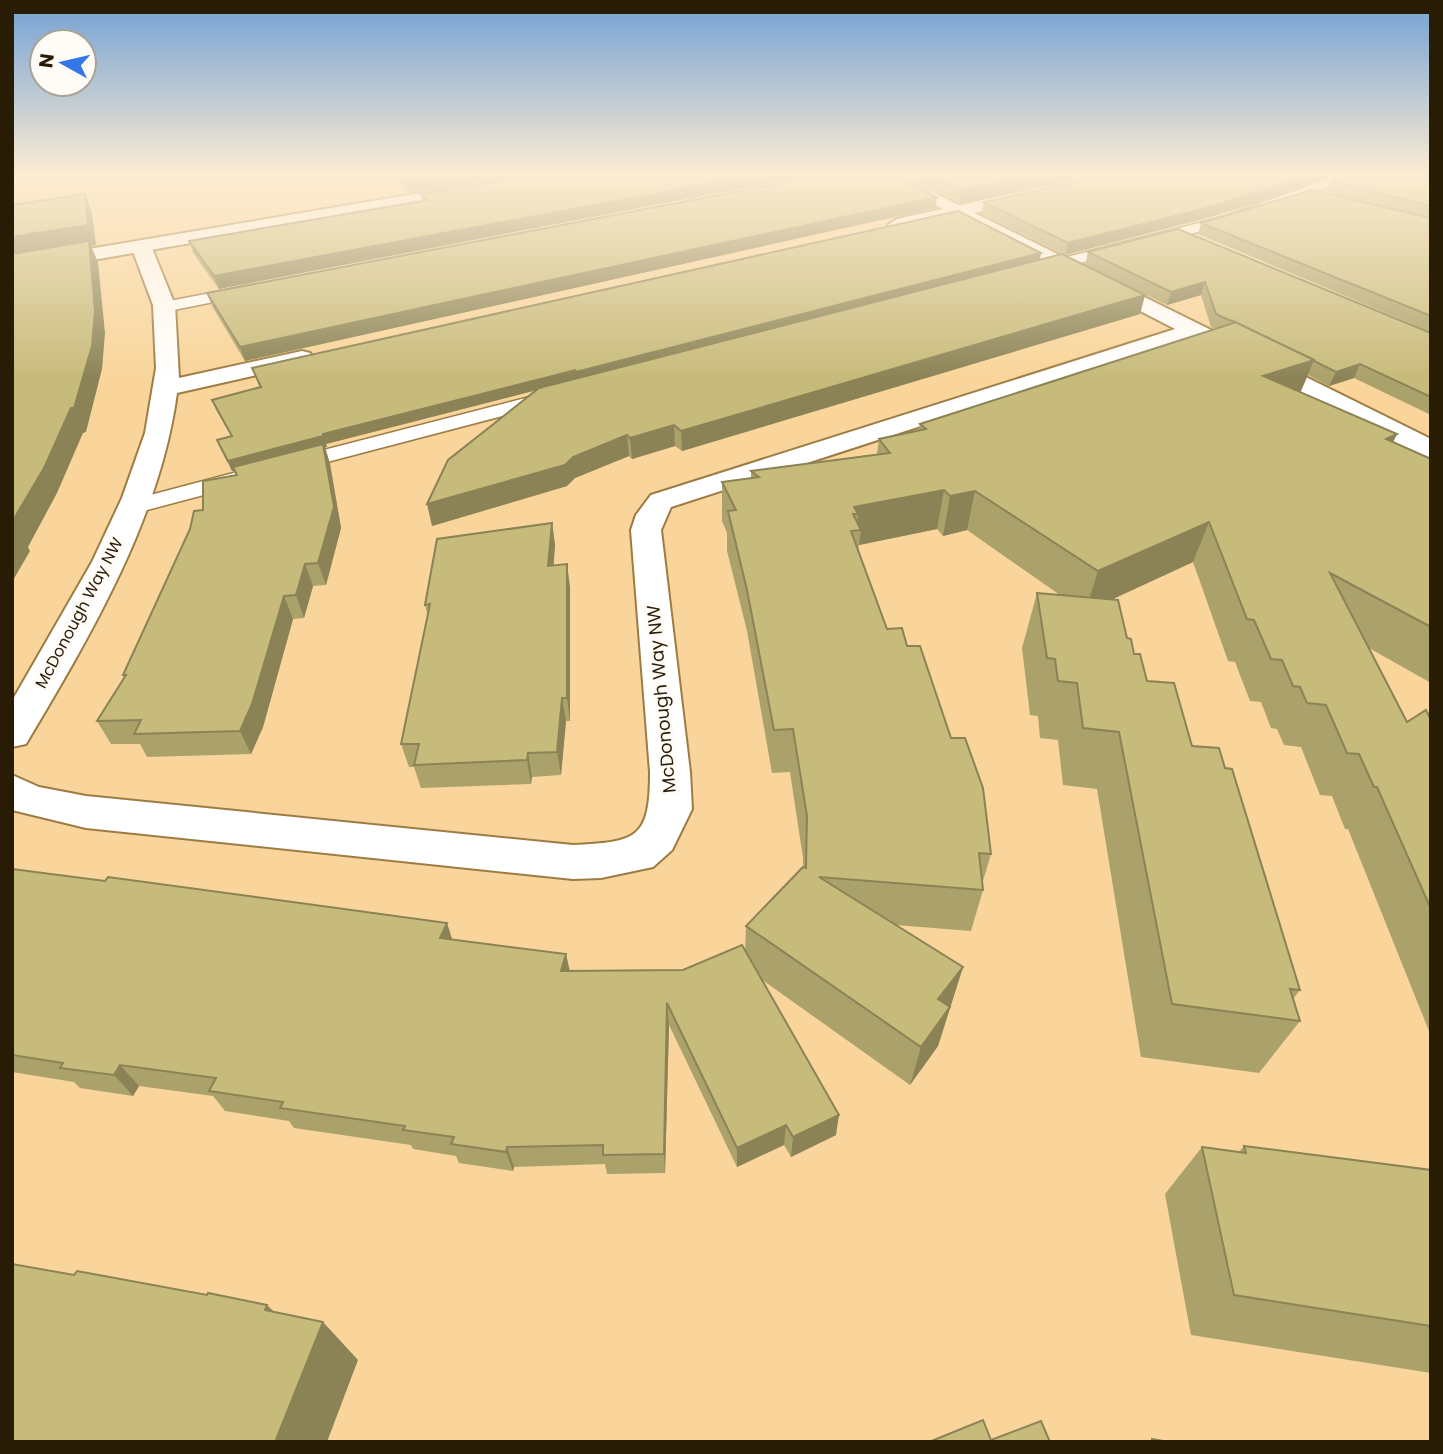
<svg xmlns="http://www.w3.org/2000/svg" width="1443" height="1454" font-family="Poppins,sans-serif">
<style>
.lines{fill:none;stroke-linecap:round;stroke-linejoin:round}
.lane-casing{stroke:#9d7c44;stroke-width:3}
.street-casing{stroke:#9d7c44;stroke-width:4}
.secondary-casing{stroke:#9d7c44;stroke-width:4}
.lane{fill:#fff;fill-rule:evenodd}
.street{fill:#fff;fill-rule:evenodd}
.secondary{fill:#fff;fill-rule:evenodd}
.wall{fill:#aba16a}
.shaded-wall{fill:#8b8356}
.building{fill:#c7bb7b;stroke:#8b8356;stroke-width:2}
.labels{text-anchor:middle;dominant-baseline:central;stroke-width:7;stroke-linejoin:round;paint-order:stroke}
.far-street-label{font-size:16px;fill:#291c05;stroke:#fffbf6}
.street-label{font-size:18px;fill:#291c05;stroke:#fffbf6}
</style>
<rect width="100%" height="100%" fill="#f9d59b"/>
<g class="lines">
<g class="lane-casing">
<g id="lane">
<path d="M 1334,176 L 1351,176 L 1312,195 L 1236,222 L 1034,275 L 1026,270 L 1028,267 L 1226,216 Z"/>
<path d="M 247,286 L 255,291 L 253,294 L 164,312 L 156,307 L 164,302 Z"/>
<path d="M 553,391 L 560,393 L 563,397 L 560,401 L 289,472 L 281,471 L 278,466 L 281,461 Z"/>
<path d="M 241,471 L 249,473 L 252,478 L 249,483 L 132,514 L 124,512 L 121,507 L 124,502 Z"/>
</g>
</g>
<g class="street-casing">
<g id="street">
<path d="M 1092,176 L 1122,176 L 1114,181 L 897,231 L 888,225 L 897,219 Z"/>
<path d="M 141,240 L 151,246 L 175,305 L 179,378 L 302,351 L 310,353 L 314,358 L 310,363 L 177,393 C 160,519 90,636 26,744 L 12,747 L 12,701 L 92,562 L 122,498 L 145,433 L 156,368 L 153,305 L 131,246 Z"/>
<path d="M 1191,324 L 1199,326 L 1202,331 L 1199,336 L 671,507 L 661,530 L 690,772 L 692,809 L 672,850 L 653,867 L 601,878 L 573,879 L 86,828 L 12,810 L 12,775 L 39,787 L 86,796 L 573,845 C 637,842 650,839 650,772 L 631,530 L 636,515 L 651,495 Z"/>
</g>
</g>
<g class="secondary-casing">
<g id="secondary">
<path d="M 520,176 L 557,176 L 549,181 L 12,274 L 12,262 Z"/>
<path d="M 879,176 L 900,176 L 1431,439 L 1431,458 L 1421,456 Z"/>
</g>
</g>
<use href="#lane" class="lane"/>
<use href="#street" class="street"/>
<use href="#secondary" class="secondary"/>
</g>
<g class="wall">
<path d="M 388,176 L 505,176 L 408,192 Z"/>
<path d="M 529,176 L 219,289 L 193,253 L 189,241 L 422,201 L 421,194 Z"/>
<path d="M 906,176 L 1080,176 L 960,203 Z"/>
<path d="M 1431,176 L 1431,332 L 1198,234 L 1201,223 L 1367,203 L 1327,192 L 1331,181 Z"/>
<path d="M 1301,189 L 1210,217 L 1065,255 L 982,214 L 984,202 Z"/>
<path d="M 937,197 L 935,208 L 245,361 L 212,306 L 207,293 Z"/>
<path d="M 1088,252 L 1431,333 L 1431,415 L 1354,378 L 1329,386 L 1308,375 L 1300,392 L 1397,434 L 1393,442 L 1431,459 L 1431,683 L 1369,648 L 1407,722 L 1431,720 L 1431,1036 L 1348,829 L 1345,829 L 1332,796 L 1320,795 L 1301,747 L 1284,745 L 1277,729 L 1271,728 L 1261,702 L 1250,701 L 1235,662 L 1228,661 L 1193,562 L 1112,599 L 1127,638 L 1147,681 L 1192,746 L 1300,990 L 1293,999 L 1300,1021 L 1259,1073 L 1141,1057 L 1097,789 L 1063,785 L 1058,740 L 1040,738 L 1038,716 L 1030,715 L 1022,648 L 1037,593 L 1060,595 L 967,530 L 943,536 L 937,529 L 859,545 L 858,552 L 887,629 L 907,646 L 951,738 L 991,854 L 982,884 L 983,890 L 971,931 L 896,925 L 963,967 L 938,1046 L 910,1085 L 761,979 L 836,1135 L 791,1157 L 784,1145 L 737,1167 L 669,1025 L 665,1173 L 607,1174 L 605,1164 L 514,1167 L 513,1171 L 459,1163 L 456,1156 L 413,1149 L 411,1145 L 294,1128 L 289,1121 L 225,1111 L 213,1096 L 139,1086 L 133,1096 L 80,1088 L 74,1082 L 12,1072 L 12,869 L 452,939 L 570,971 L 683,970 L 745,951 L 746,926 L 803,867 L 803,858 L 790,772 L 772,773 L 747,631 L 727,551 L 727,533 L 722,521 L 722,482 L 751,478 L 751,471 L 877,454 L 879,439 L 918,431 L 920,424 L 1215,329 L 1211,327 L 1201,295 L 1167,305 L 1085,265 Z"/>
<path d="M 1041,253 L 1040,260 L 1145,295 L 1140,314 L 682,451 L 675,446 L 632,459 L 629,456 L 575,478 L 567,486 L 432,526 L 536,390 L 326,444 L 327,447 L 325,447 L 330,464 L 341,528 L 326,585 L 313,586 L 304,618 L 293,619 L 263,727 L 251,754 L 147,757 L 140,744 L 111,744 L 97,721 L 124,677 L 123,675 L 203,510 L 236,475 L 234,471 L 232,471 L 221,450 L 217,440 L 231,436 L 216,410 L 212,400 L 260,388 L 252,368 Z"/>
<path d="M 552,523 L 555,545 L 553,565 L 570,587 L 570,721 L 566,721 L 561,775 L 532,777 L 531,784 L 421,788 L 414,767 L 409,767 L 401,744 L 428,616 L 425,605 Z"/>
<path d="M 1244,1146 L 1431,1170 L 1431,1373 L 1191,1335 L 1165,1194 L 1202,1147 L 1239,1152 Z"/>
</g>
<g class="shaded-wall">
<path d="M 438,176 L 505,176 L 408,192 L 405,181 Z"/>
<path d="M 750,176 L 806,176 L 219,289 L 214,276 Z"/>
<path d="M 1033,176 L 1080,176 L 960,203 L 961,191 Z"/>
<path d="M 1309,176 L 1329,176 L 1301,189 L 1210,217 L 1065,255 L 1068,243 Z"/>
<path d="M 85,194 L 92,213 L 96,245 L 91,246 L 98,262 L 105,333 L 102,369 L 86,432 L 83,433 L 57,493 L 28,547 L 30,551 L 12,582 L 12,237 Z"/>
<path d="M 937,197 L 935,208 L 245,361 L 240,347 Z"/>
<path d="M 1041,253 L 1039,262 L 326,444 L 327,447 L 325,447 L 330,464 L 341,528 L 326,585 L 318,563 L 233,467 L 234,471 L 232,471 L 228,461 L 323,434 Z"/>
<path d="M 1205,282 L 1201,295 L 1167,305 L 1171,292 Z"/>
<path d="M 1145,295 L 1140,314 L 682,451 L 681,431 Z"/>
<path d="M 1314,360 L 1299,396 L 1263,376 Z"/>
<path d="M 1360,364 L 1354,378 L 1329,386 L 1336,372 Z"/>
<path d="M 674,425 L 675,446 L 632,459 L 630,438 Z"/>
<path d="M 1397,434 L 1378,472 L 1386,439 Z"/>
<path d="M 627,435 L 629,456 L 575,478 L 567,486 L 432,526 L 427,504 L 573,457 Z"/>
<path d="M 944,490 L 937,529 L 859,545 L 861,530 L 856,531 L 858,514 L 854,507 Z"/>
<path d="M 975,491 L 967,530 L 943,536 L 950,496 Z"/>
<path d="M 1209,522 L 1193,562 L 1085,612 L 1098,571 Z"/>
<path d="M 552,523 L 555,545 L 552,588 L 548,566 Z"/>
<path d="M 305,564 L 313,586 L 304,618 L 296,595 Z"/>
<path d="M 567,564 L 570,587 L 570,721 L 567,698 Z"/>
<path d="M 284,596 L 293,619 L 263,727 L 251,754 L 240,731 Z"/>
<path d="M 562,698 L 566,721 L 561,775 L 557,752 Z"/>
<path d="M 528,753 L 532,777 L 531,784 L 527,760 Z"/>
<path d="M 447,923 L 454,945 L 440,938 Z"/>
<path d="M 566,954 L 571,976 L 561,971 Z"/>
<path d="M 963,967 L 938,1046 L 910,1085 L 921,1047 L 938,999 Z"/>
<path d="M 667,1003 L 669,1025 L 665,1173 L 664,1154 Z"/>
<path d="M 120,1065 L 139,1086 L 133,1096 L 114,1075 Z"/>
<path d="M 839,1115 L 836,1135 L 791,1157 L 793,1137 Z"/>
<path d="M 786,1125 L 784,1145 L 737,1167 L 737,1148 Z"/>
<path d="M 507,1147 L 514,1167 L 513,1171 L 506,1152 Z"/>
<path d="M 267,1305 L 306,1343 L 265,1310 Z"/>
<path d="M 323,1322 L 358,1360 L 327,1442 L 275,1442 Z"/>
</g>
<g class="building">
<path d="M 399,176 L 438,176 L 405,181 Z"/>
<path d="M 529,176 L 750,176 L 214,276 L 189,241 L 428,200 L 421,194 Z"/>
<path d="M 818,176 L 895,176 L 937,197 L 240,347 L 207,293 Z"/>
<path d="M 929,176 L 1033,176 L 961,191 Z"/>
<path d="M 1103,176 L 1309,176 L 1214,206 L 1068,243 L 984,202 Z"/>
<path d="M 1340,176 L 1431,176 L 1431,206 L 1331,181 Z"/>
<path d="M 1312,190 L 1431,218 L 1431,316 L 1201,223 Z"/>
<path d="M 85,194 L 88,225 L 12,237 L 12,205 Z"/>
<path d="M 958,211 L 1041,253 L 572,373 L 576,370 L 323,434 L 323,436 L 228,461 L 217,440 L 232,436 L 212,400 L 261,387 L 252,368 Z"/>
<path d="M 1178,229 L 1431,333 L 1431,397 L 1360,364 L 1336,372 L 1312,360 L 1314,360 L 1233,321 L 1233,322 L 1216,314 L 1205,282 L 1171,292 L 1088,252 Z"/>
<path d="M 89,241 L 95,311 L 92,346 L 74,408 L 71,408 L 44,468 L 12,522 L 12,254 Z"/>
<path d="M 1062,254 L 1145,295 L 681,431 L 674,425 L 630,438 L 627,435 L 573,457 L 565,465 L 427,504 L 448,460 L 539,388 Z"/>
<path d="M 1233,321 L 1314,360 L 1263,376 L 1397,434 L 1386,439 L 1431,459 L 1431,627 L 1330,573 L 1407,722 L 1426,710 L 1431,720 L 1431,909 L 1377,787 L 1374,787 L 1359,754 L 1347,753 L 1326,705 L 1307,703 L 1300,687 L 1293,686 L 1282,660 L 1271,659 L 1254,620 L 1247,619 L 1209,522 L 1098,571 L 975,491 L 950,496 L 944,490 L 854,507 L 858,514 L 853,514 L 861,530 L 851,531 L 887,629 L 902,628 L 907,646 L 920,646 L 951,738 L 965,738 L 983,788 L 991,854 L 979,853 L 983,890 L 819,877 L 963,967 L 938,999 L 950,1007 L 921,1047 L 746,926 L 803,867 L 806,868 L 807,816 L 793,729 L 774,730 L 747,590 L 728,511 L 736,510 L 722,482 L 759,477 L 751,471 L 890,453 L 879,439 L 926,429 L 920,424 L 1234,323 Z"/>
<path d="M 323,444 L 334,507 L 318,563 L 305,564 L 296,595 L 284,596 L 252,704 L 240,731 L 134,734 L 141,720 L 97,721 L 126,675 L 123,675 L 190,529 L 194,511 L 203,510 L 203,481 L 237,475 L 233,467 Z"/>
<path d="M 552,523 L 548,566 L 567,564 L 567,698 L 562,698 L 557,752 L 528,753 L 527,760 L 414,765 L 419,744 L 401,744 L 430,604 L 425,605 L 437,539 Z"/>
<path d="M 1037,593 L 1118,600 L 1127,638 L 1131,639 L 1134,654 L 1140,654 L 1147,681 L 1174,683 L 1192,746 L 1219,748 L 1225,768 L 1232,769 L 1300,990 L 1290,989 L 1300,1021 L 1172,1004 L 1119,732 L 1083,728 L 1077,683 L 1058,681 L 1055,659 L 1047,658 Z"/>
<path d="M 12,869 L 105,881 L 108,877 L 447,923 L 440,938 L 566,954 L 561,971 L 683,970 L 742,945 L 839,1115 L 793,1137 L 786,1125 L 737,1148 L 667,1003 L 664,1154 L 603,1155 L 603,1145 L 507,1147 L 506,1152 L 451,1144 L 454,1137 L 403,1130 L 405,1126 L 280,1108 L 283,1102 L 209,1091 L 216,1078 L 120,1065 L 114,1075 L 60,1068 L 63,1063 L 12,1055 Z"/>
<path d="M 1244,1146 L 1431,1170 L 1431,1326 L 1234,1295 L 1202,1147 L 1246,1153 Z"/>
<path d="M 12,1264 L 74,1275 L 77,1271 L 207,1295 L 208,1293 L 267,1305 L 265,1310 L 323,1322 L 275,1442 L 12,1442 Z"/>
<path d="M 983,1420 L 991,1440 L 1041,1421 L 1050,1442 L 929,1442 Z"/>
<path d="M 1152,1439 L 1169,1442 L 1152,1442 Z"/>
</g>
<linearGradient id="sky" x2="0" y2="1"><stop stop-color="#73a1d4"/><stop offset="0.46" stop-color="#fcecd2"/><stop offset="1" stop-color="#fcecd2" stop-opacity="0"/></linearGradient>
<rect width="1443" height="379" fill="url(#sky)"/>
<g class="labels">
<g class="far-street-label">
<text transform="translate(79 613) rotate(-62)">McDonough Way NW</text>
</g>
<g class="street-label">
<text transform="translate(661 699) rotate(-95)">McDonough Way NW</text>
</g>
</g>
<rect width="1443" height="1454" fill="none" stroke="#291c05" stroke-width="28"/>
<g transform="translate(63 63) rotate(278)"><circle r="33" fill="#fffbf6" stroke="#a9a296" stroke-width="2"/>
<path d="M0-5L12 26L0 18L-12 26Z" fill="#3378e6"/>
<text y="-10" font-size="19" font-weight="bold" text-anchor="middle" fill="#291c05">N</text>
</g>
</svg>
